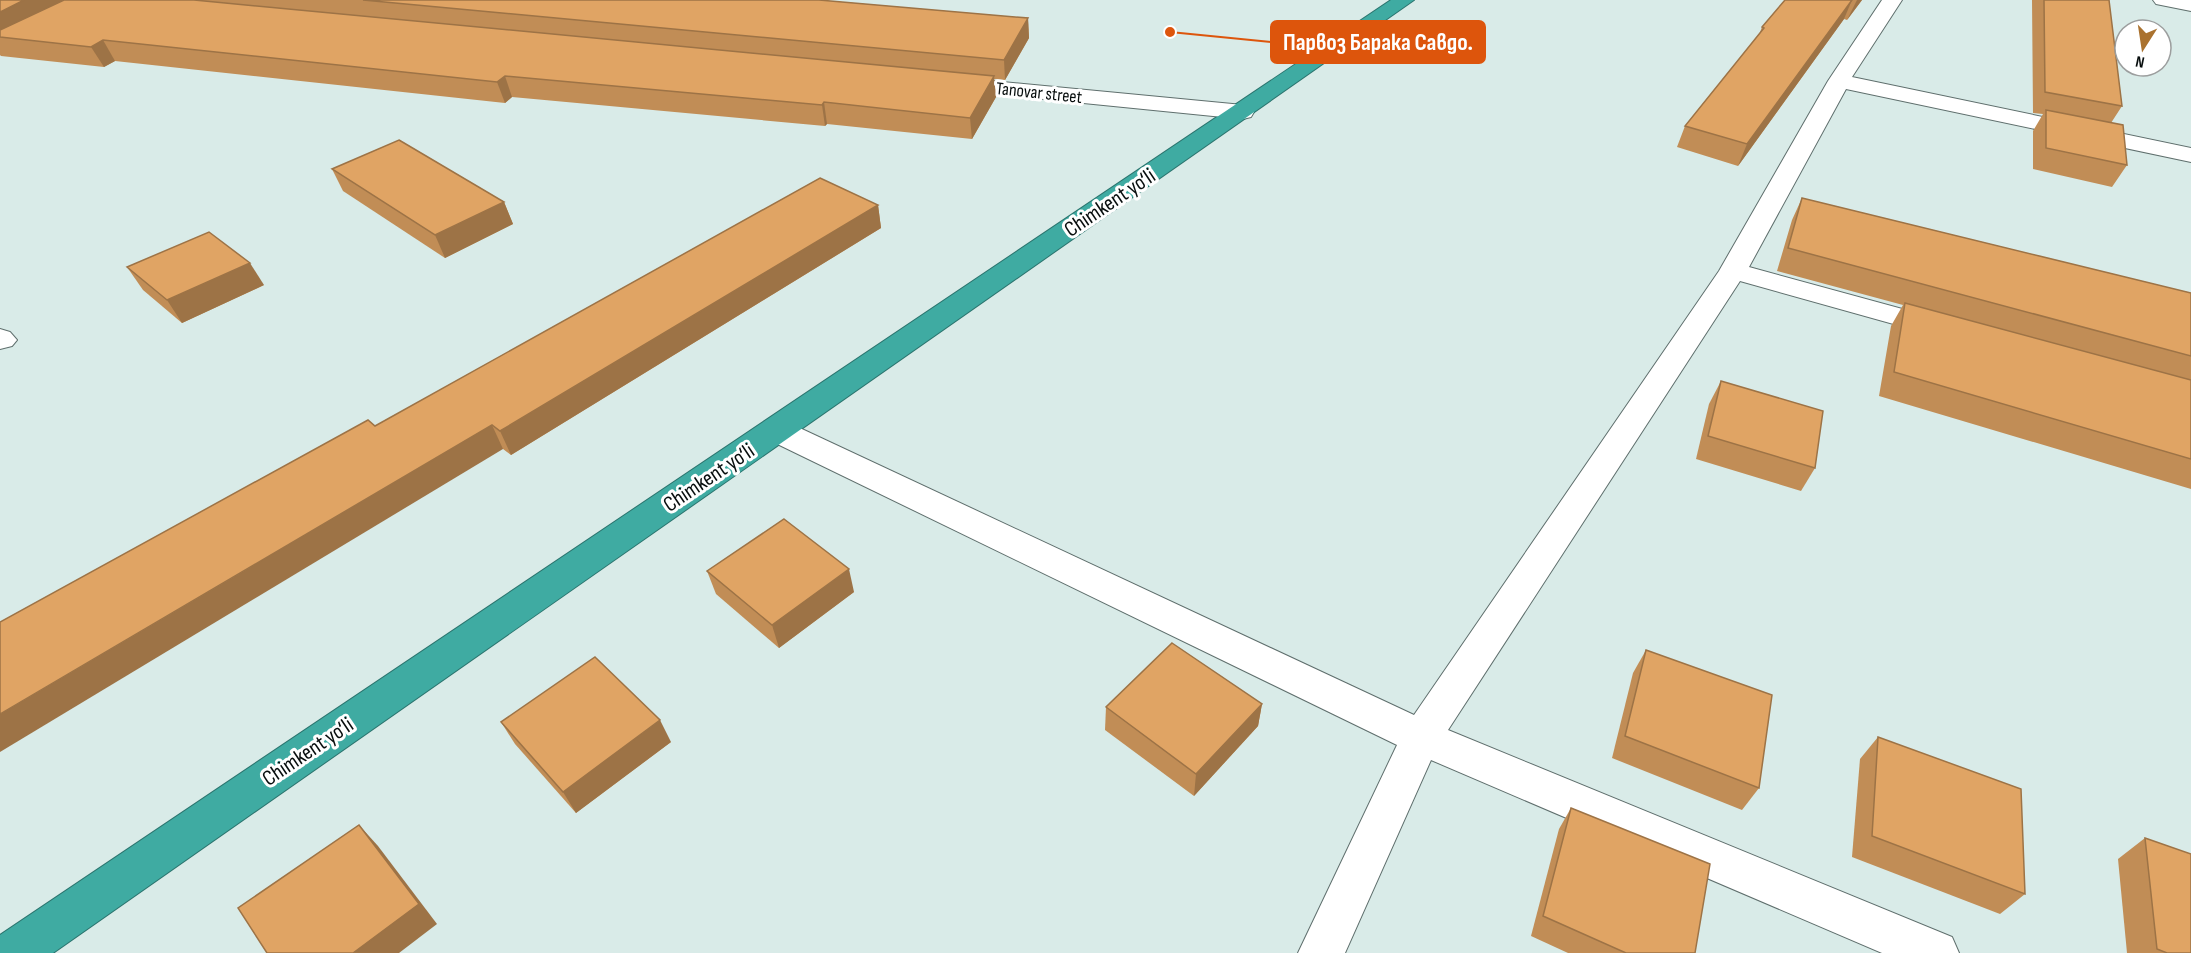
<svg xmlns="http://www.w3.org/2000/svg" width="2191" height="953" font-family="'Sofia Sans Condensed',sans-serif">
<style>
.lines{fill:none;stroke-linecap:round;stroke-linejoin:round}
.street-casing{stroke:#5f6f6d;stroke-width:2}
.highway-casing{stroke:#2b746e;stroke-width:2}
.street{fill:#fff;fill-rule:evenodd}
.highway{fill:#3faba2;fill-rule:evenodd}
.wall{fill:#c18d56}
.shaded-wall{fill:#9d7346}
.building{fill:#e0a464;stroke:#9d7346;stroke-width:1.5}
.labels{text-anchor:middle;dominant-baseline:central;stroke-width:6;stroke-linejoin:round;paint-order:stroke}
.far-street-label{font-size:18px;fill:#070d0d;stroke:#fff}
.street-label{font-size:22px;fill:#070d0d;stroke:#fff}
.leader{fill:none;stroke:#dd550c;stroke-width:2}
.callout-dot{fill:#dd550c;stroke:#fff;stroke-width:2}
.callout{fill:#dd550c;stroke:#dd550c;stroke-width:2}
.callout-label{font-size:24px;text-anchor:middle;font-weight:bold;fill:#fff}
</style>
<rect width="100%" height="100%" fill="#d9ebe8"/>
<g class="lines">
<g class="street-casing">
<g id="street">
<path d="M 1882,0 L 1902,0 L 1852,77 L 2191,148 L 2191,162 L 1846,89 L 1749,267 L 1950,322 L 1954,328 L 1950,334 L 1940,337 L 1740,281 L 1448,730 L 1952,937 L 1959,953 L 1882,953 L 1431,760 L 1345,953 L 1298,953 L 1397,745 L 767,439 L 762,431 L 767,423 L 778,420 L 789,423 L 1414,715 L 1719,271 L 1828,81 Z"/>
<path d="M 2153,0 L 2191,0 L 2191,11 L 2156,4 Z"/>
<path d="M 951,77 L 1243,105 L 1251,107 L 1254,112 L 1251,117 L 1243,119 L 943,89 L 940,84 L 943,79 Z"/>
<path d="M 0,329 L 10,332 L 17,340 L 12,346 L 0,349 Z"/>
</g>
</g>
<g class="highway-casing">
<path id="highway" d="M 1391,0 L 1414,0 L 53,953 L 0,953 L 0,935 Z"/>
</g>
<use href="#street" class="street"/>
<use href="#highway" class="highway"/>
</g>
<g class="wall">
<path d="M 0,0 L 819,0 L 1028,18 L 1029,38 L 1005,80 L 994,79 L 996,97 L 972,139 L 827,124 L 825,126 L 512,97 L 505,103 L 115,61 L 104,67 L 1,56 L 0,55 Z"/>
<path d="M 1785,0 L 1862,0 L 1847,20 L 1844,19 L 1738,166 L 1677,147 L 1685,126 L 1759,35 L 1762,27 Z"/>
<path d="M 2032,0 L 2109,0 L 2122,106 L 2111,123 L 2127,165 L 2112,187 L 2033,169 L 2033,131 L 2043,114 L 2033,113 Z"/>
<path d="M 332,169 L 504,202 L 513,224 L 445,258 L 343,191 Z"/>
<path d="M 1802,198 L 2191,293 L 2191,489 L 1879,396 L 1891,326 L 1903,305 L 1777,271 L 1792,220 Z"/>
<path d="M 878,205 L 881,228 L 511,455 L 503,449 L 375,426 Z"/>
<path d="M 127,267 L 264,285 L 182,323 L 143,290 Z"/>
<path d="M 1721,381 L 1815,468 L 1801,491 L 1696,459 L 1709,404 Z"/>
<path d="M 707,571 L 854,592 L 779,648 L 716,594 Z"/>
<path d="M 1646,650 L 1759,788 L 1742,810 L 1612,758 L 1633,673 Z"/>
<path d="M 1262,704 L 1258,726 L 1194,796 L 1105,730 L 1106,707 Z"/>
<path d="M 501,722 L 671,742 L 576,813 L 515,744 Z"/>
<path d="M 1878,737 L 2025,894 L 2000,914 L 1852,857 L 1860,759 Z"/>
<path d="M 1571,808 L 1695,953 L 1568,953 L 1531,936 L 1559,829 Z"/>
<path d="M 2145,838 L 2191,953 L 2127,953 L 2118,859 Z"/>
</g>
<g class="shaded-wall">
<path d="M 24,0 L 72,0 L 0,37 L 0,12 Z"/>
<path d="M 1852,0 L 1844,19 L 1738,166 L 1747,144 Z"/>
<path d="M 1857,0 L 1862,0 L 1847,20 Z"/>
<path d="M 1028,18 L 1029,38 L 1005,80 L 1004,60 Z"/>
<path d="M 103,40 L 115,61 L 104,67 L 91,47 Z"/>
<path d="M 505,76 L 512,97 L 505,103 L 497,82 Z"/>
<path d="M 994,76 L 996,97 L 972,139 L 970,118 Z"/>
<path d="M 824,102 L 827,124 L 825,126 L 822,105 Z"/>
<path d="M 504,202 L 513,224 L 445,258 L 435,235 Z"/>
<path d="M 878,205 L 881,228 L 511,455 L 500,431 Z"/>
<path d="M 250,263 L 264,285 L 182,323 L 167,300 Z"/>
<path d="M 492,425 L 503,449 L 0,752 L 0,714 Z"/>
<path d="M 849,569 L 854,592 L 779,648 L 772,625 Z"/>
<path d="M 1262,704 L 1258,726 L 1194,796 L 1196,774 Z"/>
<path d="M 660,720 L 671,742 L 576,813 L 563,792 Z"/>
<path d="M 359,825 L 378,846 L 437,924 L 399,953 L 353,953 Z"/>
</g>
<g class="building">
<path d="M 0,0 L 24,0 L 0,12 Z"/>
<path d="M 64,0 L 194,0 L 994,76 L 970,118 L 824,102 L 822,105 L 505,76 L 497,82 L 103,40 L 91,47 L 0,37 L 0,30 Z"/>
<path d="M 363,0 L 819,0 L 1028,18 L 1004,60 Z"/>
<path d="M 1785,0 L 1852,0 L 1747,144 L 1685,126 L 1764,28 L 1762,27 Z"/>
<path d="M 2044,0 L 2109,0 L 2122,106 L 2045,92 Z"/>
<path d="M 2046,110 L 2123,125 L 2127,165 L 2046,148 Z"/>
<path d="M 399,140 L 504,202 L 435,235 L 332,169 Z"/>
<path d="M 820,178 L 878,205 L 500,431 L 492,425 L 0,714 L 0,622 L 368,420 L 375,426 Z"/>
<path d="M 1802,198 L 2191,293 L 2191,356 L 1788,248 Z"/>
<path d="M 209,232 L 250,263 L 167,300 L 127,267 Z"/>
<path d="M 1905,303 L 2191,380 L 2191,459 L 1894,372 Z"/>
<path d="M 1721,381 L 1823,411 L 1815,468 L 1708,436 Z"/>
<path d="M 784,519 L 849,569 L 772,625 L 707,571 Z"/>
<path d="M 1172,643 L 1262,704 L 1196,774 L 1106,707 Z"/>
<path d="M 1646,650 L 1772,695 L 1759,788 L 1625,736 Z"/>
<path d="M 595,657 L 660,720 L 563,792 L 501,722 Z"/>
<path d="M 1878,737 L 2021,789 L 2025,894 L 1872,836 Z"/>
<path d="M 1571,808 L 1710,864 L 1695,953 L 1626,953 L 1543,916 Z"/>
<path d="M 359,825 L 419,904 L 353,953 L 267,953 L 238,908 Z"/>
<path d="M 2145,838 L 2191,854 L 2191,953 L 2167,953 L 2157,949 Z"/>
</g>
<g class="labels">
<g class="far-street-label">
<text transform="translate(1039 93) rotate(6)">Tanovar street</text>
</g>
<g class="street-label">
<text transform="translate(1110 203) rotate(-34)">Chimkent yo‘li</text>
<text transform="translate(709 478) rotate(-34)">Chimkent yo‘li</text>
<text transform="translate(308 752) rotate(-34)">Chimkent yo‘li</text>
</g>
</g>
<path class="leader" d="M1170 32L1271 42"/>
<circle class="callout-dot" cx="1170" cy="32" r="6"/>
<rect class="callout" x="1271" y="21" width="214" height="42" rx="6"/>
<g class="callout-label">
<text x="1378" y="50">Парвоз Барака Савдо.</text>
</g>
<g transform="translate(2143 48) rotate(192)"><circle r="28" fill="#ffffff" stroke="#9c9e9e" stroke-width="1.5"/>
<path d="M0-4.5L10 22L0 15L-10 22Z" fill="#aa722f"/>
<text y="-9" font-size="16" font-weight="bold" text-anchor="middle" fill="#070d0d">N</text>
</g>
</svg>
